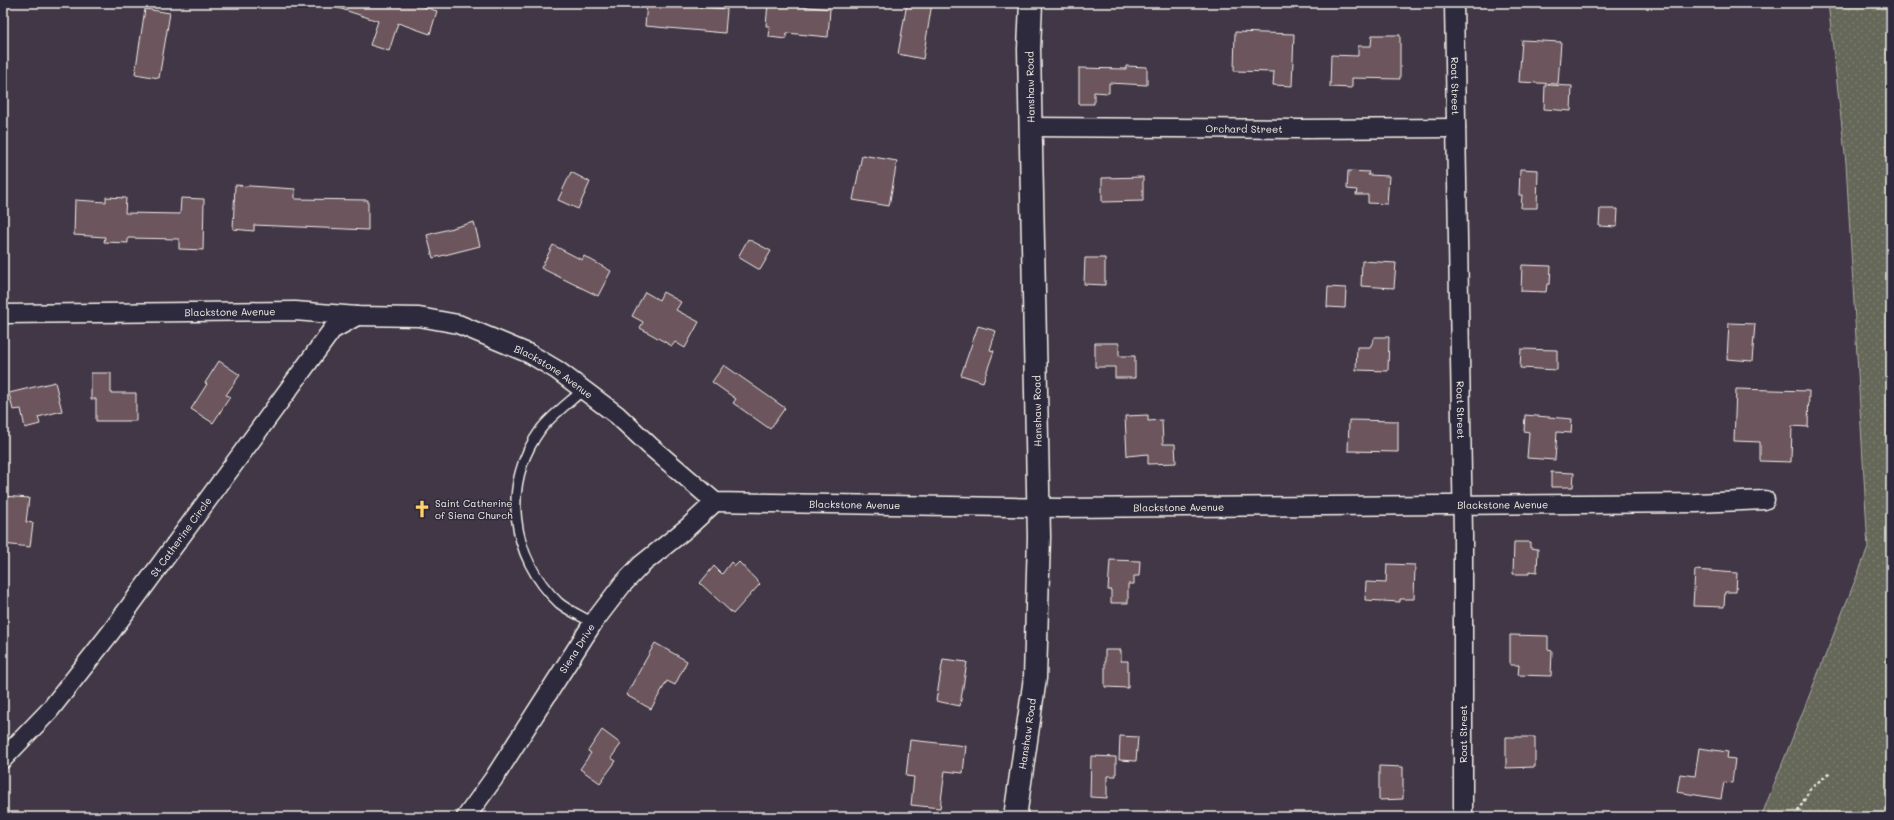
<svg xmlns="http://www.w3.org/2000/svg" width="1894" height="820" font-family="Mali,sans-serif">
<style>
.grass{fill:url(#grass-dots);stroke:#acaca0}
.building{fill:#6c545d;stroke:#f4f1e8}
.lines{fill:none;stroke-linecap:round;stroke-linejoin:round}
.service-casing{stroke:#f4f1e8;stroke-width:12}
.minor-casing{stroke:#f4f1e8;stroke-width:21}
.tertiary-casing{stroke:#f4f1e8;stroke-width:25}
.path{stroke:#f4f1e8;stroke-width:2.5;stroke-dasharray:3 3;stroke-linecap:butt}
.service{stroke:#2f2a3d;stroke-width:9}
.minor{stroke:#2f2a3d;stroke-width:18}
.tertiary{stroke:#2f2a3d;stroke-width:22}
.labels{text-anchor:middle;dominant-baseline:central;stroke-width:3;stroke-linejoin:round;paint-order:stroke}
.street-label{font-size:10px;fill:#f4f1e8;stroke:#2f2a3d}
.poi-label{font-size:10px;fill:#f4f1e8;stroke:#2f2a3d;text-anchor:start}
</style>
<defs>
<pattern id="grass-dots" width="8" height="8" patternUnits="userSpaceOnUse"><rect width="8" height="8" fill="#656759"/><path d="M2 2h.1M6 6h.1" fill="none" stroke="#7c7d71" stroke-width="1.8" stroke-linecap="round"/></pattern>
</defs>
<rect width="100%" height="100%" fill="#413747"/>
<filter id="ink" filterUnits="userSpaceOnUse"><feTurbulence type="fractalNoise" baseFrequency=".025" numOctaves="2"/><feDisplacementMap in="SourceGraphic" scale="8" xChannelSelector="R" yChannelSelector="G"/><feConvolveMatrix kernelMatrix="1 2 1 2 8 2 1 2 1" color-interpolation-filters="sRGB"/></filter>
<g filter="url(#ink)">
<path class="grass" d="M 1828,3 L 1891,3 L 1891,817 L 1761,817 L 1868,548 L 1846,163 Z"/>
<g class="building">
<path d="M 332,3 L 412,3 L 437,11 L 430,34 L 398,23 L 389,51 L 370,45 L 378,21 L 332,6 Z"/>
<path d="M 647,3 L 727,9 L 725,33 L 645,26 Z"/>
<path d="M 768,3 L 830,9 L 828,37 L 787,33 L 786,39 L 769,37 L 770,26 L 766,26 Z"/>
<path d="M 907,3 L 932,3 L 923,59 L 898,54 Z"/>
<path d="M 145,9 L 170,13 L 159,78 L 135,74 Z"/>
<path d="M 1235,32 L 1294,34 L 1292,86 L 1273,85 L 1274,72 L 1234,71 Z"/>
<path d="M 1372,35 L 1400,35 L 1400,79 L 1352,78 L 1352,88 L 1330,87 L 1331,55 L 1358,56 L 1358,46 L 1371,46 Z"/>
<path d="M 1522,40 L 1561,42 L 1558,84 L 1519,82 Z"/>
<path d="M 1126,66 L 1147,67 L 1147,85 L 1109,83 L 1109,93 L 1094,92 L 1094,104 L 1079,104 L 1079,68 L 1126,69 Z"/>
<path d="M 1545,85 L 1572,86 L 1571,111 L 1544,109 Z"/>
<path d="M 862,155 L 897,161 L 889,206 L 853,200 Z"/>
<path d="M 1520,169 L 1538,170 L 1537,208 L 1521,208 L 1522,195 L 1519,195 Z"/>
<path d="M 1348,171 L 1369,172 L 1368,175 L 1389,176 L 1387,204 L 1368,203 L 1368,195 L 1356,195 L 1357,190 L 1347,189 Z"/>
<path d="M 571,172 L 590,182 L 578,209 L 558,200 Z"/>
<path d="M 1143,177 L 1143,201 L 1102,202 L 1102,178 Z"/>
<path d="M 235,185 L 295,189 L 295,199 L 368,200 L 368,230 L 254,225 L 254,231 L 233,229 Z"/>
<path d="M 106,197 L 126,198 L 125,213 L 180,214 L 181,198 L 204,199 L 203,250 L 179,249 L 179,239 L 128,238 L 128,243 L 104,242 L 105,237 L 74,235 L 75,200 L 106,202 Z"/>
<path d="M 1600,209 L 1618,209 L 1617,227 L 1599,226 Z"/>
<path d="M 474,222 L 480,246 L 433,258 L 427,235 Z"/>
<path d="M 748,239 L 771,251 L 760,270 L 738,257 Z"/>
<path d="M 553,245 L 582,260 L 584,256 L 611,271 L 598,296 L 541,268 Z"/>
<path d="M 1085,258 L 1105,258 L 1105,285 L 1084,284 Z"/>
<path d="M 1362,261 L 1396,263 L 1394,288 L 1361,286 Z"/>
<path d="M 1522,265 L 1551,266 L 1550,284 L 1547,284 L 1546,292 L 1521,291 Z"/>
<path d="M 1328,287 L 1346,288 L 1345,308 L 1327,307 Z"/>
<path d="M 645,292 L 659,300 L 663,292 L 681,302 L 676,310 L 699,322 L 685,348 L 675,342 L 672,346 L 640,328 L 643,322 L 632,316 Z"/>
<path d="M 1729,323 L 1755,324 L 1752,361 L 1727,359 Z"/>
<path d="M 978,326 L 996,331 L 990,350 L 994,351 L 983,382 L 961,375 Z"/>
<path d="M 1375,337 L 1389,337 L 1388,371 L 1356,370 L 1357,347 L 1370,347 Z"/>
<path d="M 1095,343 L 1119,343 L 1119,356 L 1135,356 L 1135,378 L 1115,378 L 1115,367 L 1095,367 Z"/>
<path d="M 1521,349 L 1557,350 L 1557,370 L 1520,368 Z"/>
<path d="M 219,361 L 240,375 L 226,395 L 230,397 L 213,423 L 191,409 L 207,384 L 205,383 Z"/>
<path d="M 724,365 L 785,408 L 770,429 L 733,403 L 736,399 L 712,382 Z"/>
<path d="M 91,373 L 111,373 L 111,393 L 136,393 L 136,421 L 96,421 L 96,399 L 91,399 Z"/>
<path d="M 55,382 L 62,411 L 38,417 L 40,424 L 25,428 L 21,409 L 13,410 L 9,393 Z"/>
<path d="M 1736,389 L 1809,391 L 1808,427 L 1792,426 L 1791,462 L 1760,461 L 1760,442 L 1734,441 Z"/>
<path d="M 1148,415 L 1148,421 L 1162,420 L 1163,444 L 1175,444 L 1176,463 L 1148,464 L 1148,454 L 1127,456 L 1125,416 Z"/>
<path d="M 1525,415 L 1572,419 L 1571,433 L 1557,432 L 1555,460 L 1527,458 L 1529,432 L 1524,431 Z"/>
<path d="M 1349,420 L 1398,421 L 1398,452 L 1348,451 Z"/>
<path d="M 1551,472 L 1574,473 L 1573,487 L 1551,487 Z"/>
<path d="M 3,496 L 29,498 L 26,522 L 33,523 L 30,547 L 3,544 Z"/>
<path d="M 1514,542 L 1530,542 L 1530,548 L 1538,549 L 1537,572 L 1529,571 L 1529,574 L 1513,574 Z"/>
<path d="M 1110,560 L 1140,561 L 1139,576 L 1134,576 L 1134,584 L 1128,584 L 1128,603 L 1111,603 L 1111,590 L 1108,590 Z"/>
<path d="M 731,562 L 735,566 L 739,562 L 760,584 L 733,614 L 700,583 L 714,566 L 722,574 Z"/>
<path d="M 1387,564 L 1415,565 L 1414,599 L 1400,599 L 1400,602 L 1365,600 L 1366,582 L 1386,583 Z"/>
<path d="M 1695,570 L 1737,573 L 1736,592 L 1725,592 L 1724,607 L 1693,606 Z"/>
<path d="M 1510,635 L 1548,636 L 1548,650 L 1552,651 L 1551,676 L 1518,675 L 1519,665 L 1510,665 Z"/>
<path d="M 655,643 L 687,661 L 675,685 L 667,681 L 651,709 L 626,695 Z"/>
<path d="M 1105,650 L 1121,650 L 1121,661 L 1128,661 L 1128,688 L 1105,687 Z"/>
<path d="M 943,659 L 967,662 L 960,706 L 936,701 Z"/>
<path d="M 602,730 L 621,744 L 611,758 L 616,761 L 600,783 L 580,769 L 591,753 L 588,751 Z"/>
<path d="M 1120,736 L 1138,737 L 1136,761 L 1119,760 Z"/>
<path d="M 1506,737 L 1535,737 L 1535,767 L 1506,768 Z"/>
<path d="M 910,740 L 966,746 L 963,773 L 945,771 L 940,808 L 911,805 L 914,777 L 906,776 Z"/>
<path d="M 1699,748 L 1728,752 L 1727,758 L 1735,759 L 1732,783 L 1724,782 L 1721,799 L 1677,792 L 1680,774 L 1695,776 Z"/>
<path d="M 1091,756 L 1116,757 L 1116,776 L 1107,776 L 1107,798 L 1090,797 Z"/>
<path d="M 1379,766 L 1403,767 L 1403,799 L 1379,800 Z"/>
</g>
<g class="lines">
<g class="service-casing">
<path id="service" d="M 584,389 C 571,401 552,415 541,429 C 501,484 510,557 559,603 C 569,611 583,617 593,623"/>
</g>
<g class="minor-casing">
<g id="minor">
<path id="s1" d="M 1454,3 L 1463,535 L 1463,817"/>
<path id="s2" d="M 1031,127 L 1299,129 L 1456,128"/>
<path id="s3" d="M 3,314 L 295,311 L 357,316 L 419,317 L 458,324 L 530,354 L 557,370 L 617,415 L 650,446 L 715,502 L 1060,508 L 1696,503 L 1765,500"/>
<path id="s4" d="M 3,759 L 49,711 L 111,632 L 332,330 L 357,316"/>
<path id="s5" d="M 466,817 L 494,778 L 593,623 L 622,585 L 641,565 L 687,528 L 715,502"/>
</g>
</g>
<g class="tertiary-casing">
<g id="tertiary">
<path id="s6" d="M 1015,817 L 1035,678 L 1039,537 L 1029,49 L 1031,3"/>
</g>
</g>
<path class="path" d="M 1795,817 L 1810,789 L 1831,771"/>
<use href="#service" class="service"/>
<use href="#minor" class="minor"/>
<use href="#tertiary" class="tertiary"/>
</g>
</g>
<defs>
<g id="church-bare" transform="scale(1.38)"><path d="M-1.2-6h2.4v3.5h3.3v2.4h-3.3V6h-2.4V-.1h-3.3v-2.4h3.3Z" fill="#ffd166" stroke="#2f2a3d" stroke-width="2.5" paint-order="stroke"/></g>
</defs>
<g fill-rule="evenodd">
<use href="#church-bare" x="422" y="509"/>
</g>
<g class="labels">
<g class="street-label">
<text stroke="none"><textPath href="#s1" startOffset="83">Roat Street</textPath></text>
<text transform="translate(1030 87) rotate(-91)">Hanshaw Road</text>
<text stroke="none"><textPath href="#s2" startOffset="213">Orchard Street</textPath></text>
<text stroke="none"><textPath href="#s3" startOffset="227">Blackstone Avenue</textPath></text>
<text stroke="none"><textPath href="#s3" startOffset="563">Blackstone Avenue</textPath></text>
<text stroke="none"><textPath href="#s1" startOffset="407">Roat Street</textPath></text>
<text transform="translate(1037 411) rotate(-91)">Hanshaw Road</text>
<text stroke="none"><textPath href="#s3" startOffset="911">Blackstone Avenue</textPath></text>
<text stroke="none"><textPath href="#s3" startOffset="1559">Blackstone Avenue</textPath></text>
<text stroke="none"><textPath href="#s3" startOffset="1235">Blackstone Avenue</textPath></text>
<text stroke="none"><textPath href="#s4" startOffset="285">St Catherine Circle</textPath></text>
<text stroke="none"><textPath href="#s5" startOffset="202">Siena Drive</textPath></text>
<text stroke="none"><textPath href="#s6" startOffset="84">Hanshaw Road</textPath></text>
<text transform="translate(1463 734) rotate(-90)">Roat Street</text>
</g>
<g class="poi-label">
<text x="435" y="503">Saint Catherine<tspan x="435" dy="12">of Siena Church</tspan></text>
</g>
</g>
<rect width="1894" height="820" fill="none" stroke="#2f2a3d" stroke-width="16"/>
<rect x="8" y="8" width="1878" height="804" fill="none" stroke="#f4f1e8" stroke-width="1.5" filter="url(#ink)"/>
</svg>
